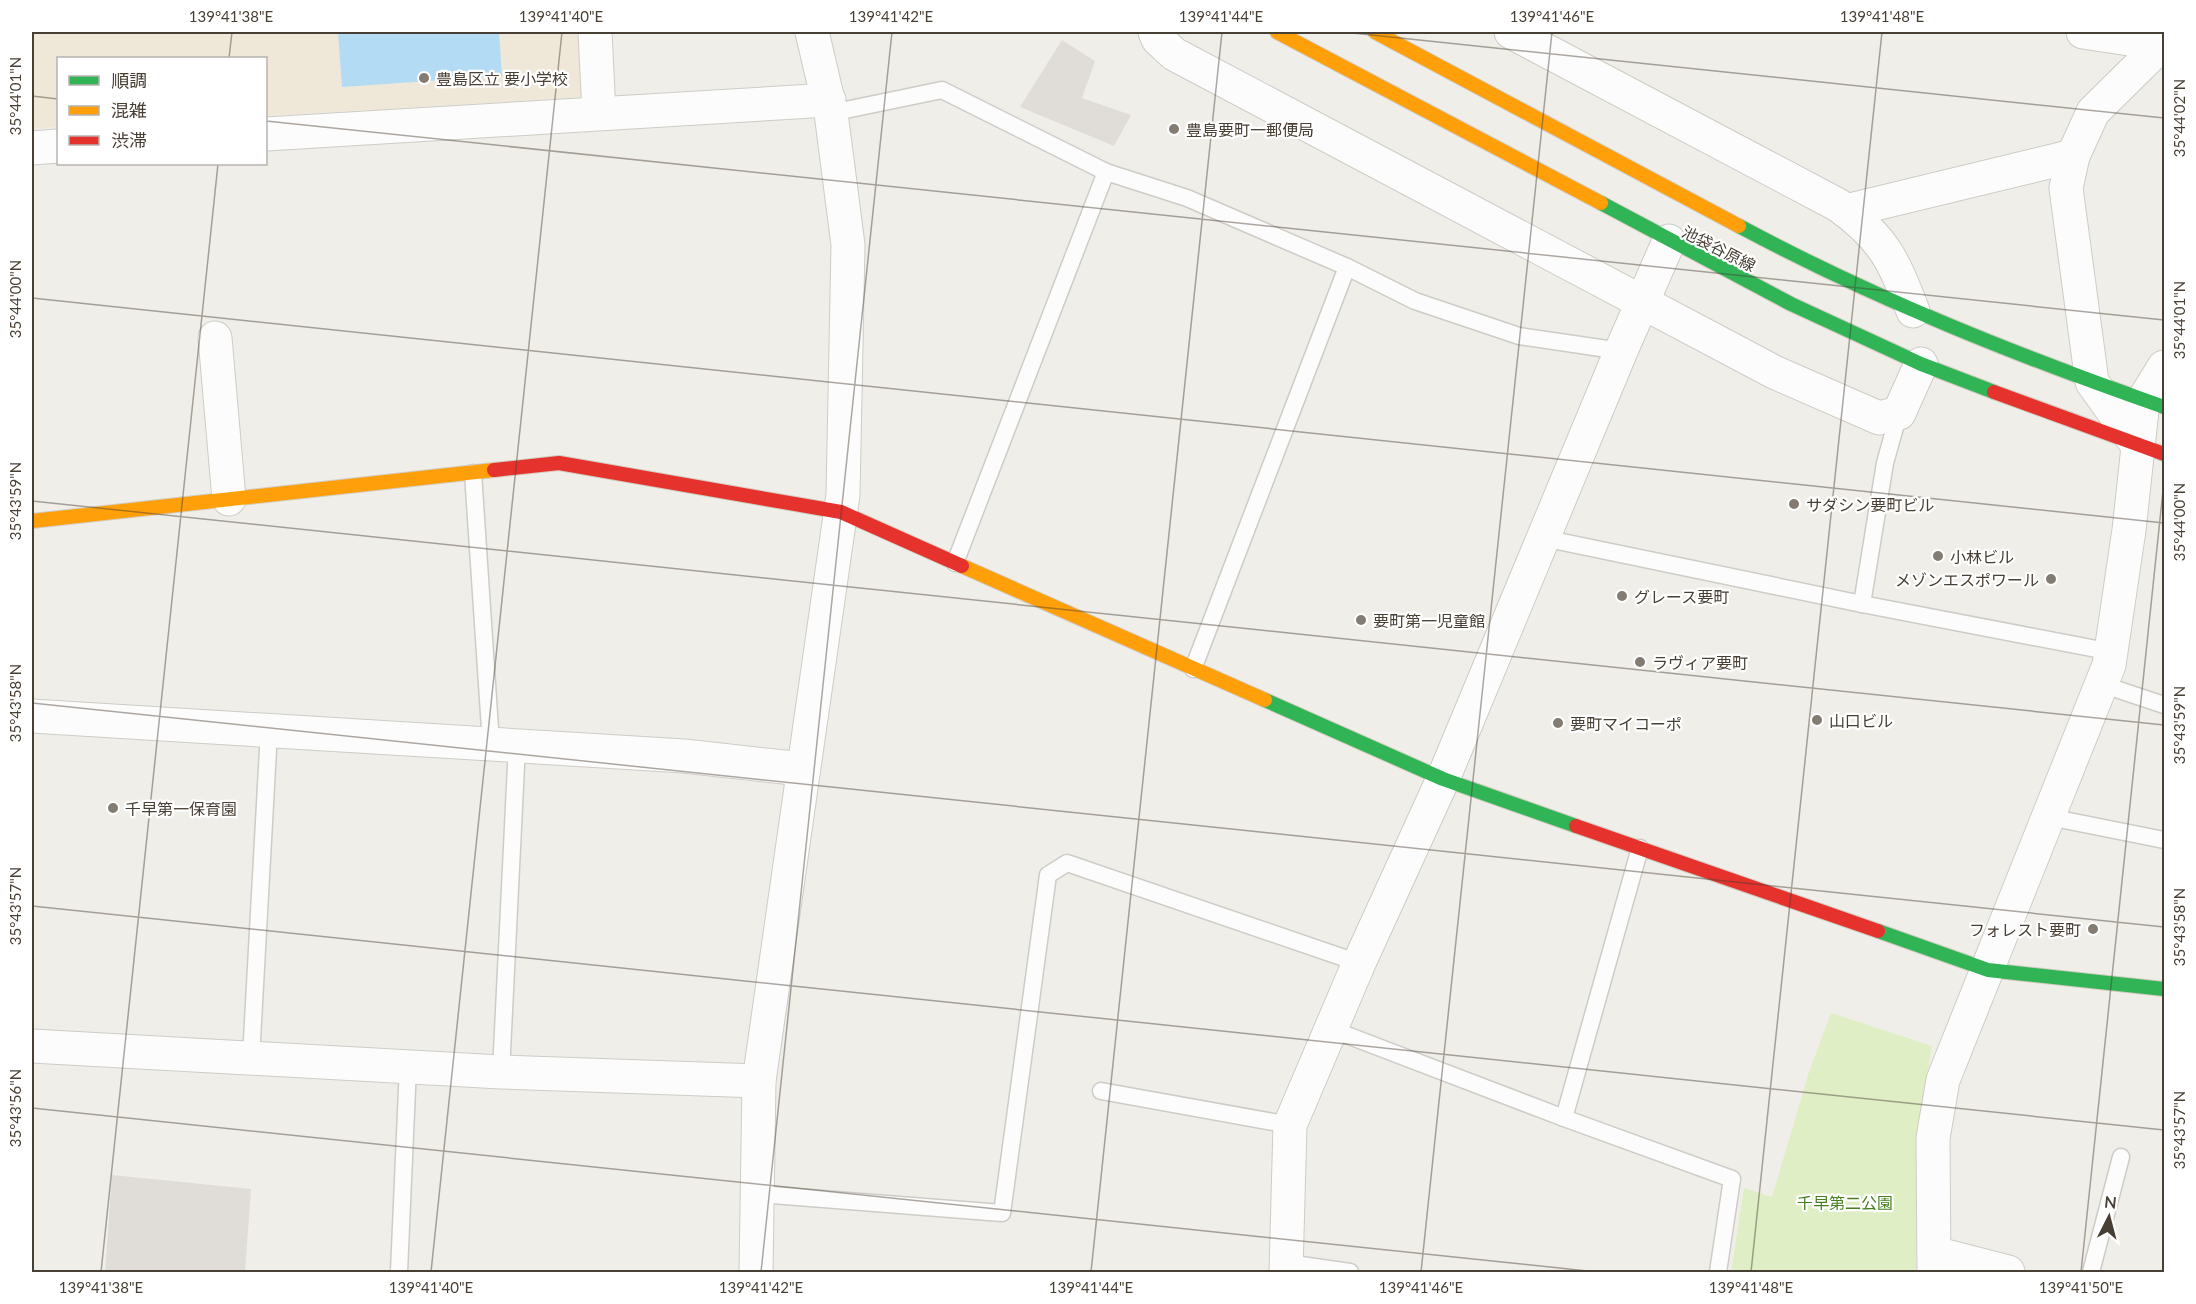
<svg xmlns="http://www.w3.org/2000/svg" width="2196" height="1304" font-family="Lato,'Noto Sans JP',sans-serif">
<style>
.education{fill:#efe8d9}
.green{fill:#dfeec5}
.parking{fill:#e0ddd8}
.water{fill:#b3dcf4}
.lines{fill:none;stroke-linecap:round;stroke-linejoin:round}
.lane-casing{stroke:#ceccc6;stroke-width:19}
.street-casing{stroke:#ceccc6;stroke-width:35}
.fast-casing{stroke:#d2ccc0;stroke-width:16}
.slow-casing{stroke:#d2ccc0;stroke-width:16}
.jam-casing{stroke:#d2ccc0;stroke-width:16}
.lane{stroke:#fdfcfc;stroke-width:16}
.street{stroke:#fdfcfc;stroke-width:33}
.fast{stroke:#30b455;stroke-width:14}
.slow{stroke:#ff9f0a;stroke-width:14}
.jam{stroke:#e5322d;stroke-width:14}
.ticks{fill:none;stroke:#483f34;stroke-width:1.5;stroke-opacity:0.45}
.poi-dot{fill:#837c73;stroke:#fff;stroke-width:2}
.labels{text-anchor:middle;dominant-baseline:central;stroke-width:4.5;stroke-linejoin:round;paint-order:stroke}
.poi-label{font-size:16px;fill:#483f34;stroke:#fff;text-anchor:start}
.street-label{font-size:16px;fill:#483f34;stroke:#fff}
.park-label{font-size:16px;fill:#488020;stroke:#fff}
.neatline{fill:none;stroke:#483f34;stroke-width:2}
.ticks-label{font-size:15px;text-anchor:middle;fill:#483f34}
</style>
<rect width="100%" height="100%" fill="#f0eee8"/>
<path class="education" d="M 32,32 L 578,32 L 583,97 L 266,116 L 266,58 L 58,58 L 58,127 L 32,129 Z"/>
<path class="green" d="M 1831,1013 L 1932,1046 L 1917,1140 L 1916,1272 L 1731,1272 L 1744,1188 L 1772,1197 L 1809,1072 Z"/>
<g class="parking">
<path d="M 1062,40 L 1095,61 L 1082,98 L 1131,115 L 1114,146 L 1020,107 Z"/>
<path d="M 112,1175 L 251,1189 L 245,1272 L 105,1272 Z"/>
</g>
<path class="water" d="M 338,32 L 499,32 L 502,76 L 342,87 Z"/>
<g class="lines">
<g class="lane-casing">
<g id="lane">
<path d="M 831,113 L 942,90 L 1106,172 L 1187,198 L 1347,267 L 1415,301 L 1519,336 L 1621,351"/>
<path d="M 473,473 L 491,744"/>
<path d="M 1543,538 L 1862,604 L 2112,652"/>
<path d="M 955,563 L 1106,172"/>
<path d="M 1862,604 L 1885,463 L 1899,413"/>
<path d="M 1193,669 L 1347,267"/>
<path d="M 2101,684 L 2164,705"/>
<path d="M 2049,817 L 2164,840"/>
<path d="M 1331,1029 L 1564,1118 L 1732,1179 L 1718,1272"/>
<path d="M 251,1058 L 269,731"/>
<path d="M 501,1072 L 517,745"/>
<path d="M 1101,1091 L 1290,1125"/>
<path d="M 1564,1118 L 1640,848"/>
<path d="M 758,1194 L 1002,1213 L 1048,875 L 1067,863 L 1359,963"/>
<path d="M 1287,1263 L 1350,1272"/>
<path d="M 399,1272 L 408,1066"/>
<path d="M 2091,1272 L 2121,1157"/>
</g>
</g>
<g class="street-casing">
<g id="street">
<path d="M 595,32 L 599,113"/>
<path d="M 1155,32 L 1158,39 L 1174,54 L 1774,372 L 1879,418 L 1899,413 L 1921,364"/>
<path d="M 1511,32 L 1838,205 C 1885,239 1893,260 1913,311"/>
<path d="M 2083,32 L 2162,44"/>
<path d="M 266,134 L 829,100"/>
<path d="M 32,148 L 58,146"/>
<path d="M 1846,211 L 2073,156"/>
<path d="M 215,338 L 229,499"/>
<path d="M 2138,446 L 2092,382 L 2066,188 L 2073,156 L 2093,112 L 2164,42"/>
<path d="M 32,716 L 684,756 L 802,769"/>
<path d="M 32,1046 L 501,1072 L 759,1081"/>
<path d="M 1934,1253 L 2008,1272"/>
<path d="M 756,1272 L 759,1081 L 843,495 L 848,245 L 831,113 L 812,32"/>
<path d="M 1286,1272 L 1290,1125 L 1359,963 L 1443,779 L 1621,351 L 1669,241"/>
<path d="M 1934,1272 L 1933,1138 L 1943,1080 L 2109,665 L 2129,530 L 2143,401 L 2164,367"/>
</g>
</g>
<g class="fast-casing">
<g id="fast">
<path d="M 1601,203 L 1791,304 L 1921,364 L 1994,392"/>
<path d="M 1739,226 C 1875,299 2018,356 2164,407"/>
<path d="M 1265,700 L 1443,779 L 1576,826"/>
<path d="M 1878,931 L 1988,970 L 2164,989"/>
</g>
</g>
<g class="slow-casing">
<g id="slow">
<path d="M 1277,32 L 1601,203"/>
<path d="M 1375,32 L 1739,226"/>
<path d="M 32,521 L 494,470"/>
<path d="M 962,566 L 1265,700"/>
</g>
</g>
<g class="jam-casing">
<g id="jam">
<path d="M 1994,392 L 2164,454"/>
<path d="M 494,470 L 559,463 L 841,512 L 962,566"/>
<path d="M 1576,826 L 1878,931"/>
</g>
</g>
<use href="#lane" class="lane"/>
<use href="#street" class="street"/>
<use href="#fast" class="fast"/>
<use href="#slow" class="slow"/>
<use href="#jam" class="jam"/>
</g>
<path class="ticks" d="M 1343,32 L 2164,118M 229,58 L 232,32M 32,96 L 58,99M 266,121 L 2164,320M 32,298 L 2164,523M 32,501 L 2164,725M 32,703 L 2164,927M 32,906 L 2164,1130M 32,1108 L 1597,1272M 101,1272 L 218,164M 431,1272 L 562,32M 761,1272 L 892,32M 1091,1272 L 1222,32M 1421,1272 L 1552,32M 1751,1272 L 1882,32M 2081,1272 L 2164,481"/>
<g class="poi-dot">
<circle cx="424" cy="78" r="6"/>
<circle cx="1174" cy="129" r="6"/>
<circle cx="1794" cy="504" r="6"/>
<circle cx="1938" cy="556" r="6"/>
<circle cx="2051" cy="579" r="6"/>
<circle cx="1622" cy="596" r="6"/>
<circle cx="1361" cy="620" r="6"/>
<circle cx="1640" cy="662" r="6"/>
<circle cx="1817" cy="720" r="6"/>
<circle cx="1558" cy="723" r="6"/>
<circle cx="113" cy="808" r="6"/>
<circle cx="2093" cy="929" r="6"/>
</g>
<g class="labels">
<g class="poi-label">
<text x="436" y="78">豊島区立 要小学校</text>
<text x="1186" y="129">豊島要町一郵便局</text>
<text x="1806" y="504">サダシン要町ビル</text>
<text x="1950" y="556">小林ビル</text>
<text x="2039" y="579" text-anchor="end">メゾンエスポワール</text>
<text x="1634" y="596">グレース要町</text>
<text x="1373" y="620">要町第一児童館</text>
<text x="1652" y="662">ラヴィア要町</text>
<text x="1829" y="720">山口ビル</text>
<text x="1570" y="723">要町マイコーポ</text>
<text x="125" y="808">千早第一保育園</text>
<text x="2081" y="929" text-anchor="end">フォレスト要町</text>
</g>
<g class="street-label">
<text transform="translate(1719 248) rotate(27)">池袋谷原線</text>
</g>
<g class="park-label">
<text x="1845" y="1202">千早第二公園</text>
</g>
</g>
<rect width="2196" height="1304" fill="none" stroke="#ffffff" stroke-width="66"/>
<rect x="57" y="57" width="210" height="108" fill="#ffffff" stroke="#b6b2ae" stroke-width="1.5"/>
<rect x="69" y="76" width="30" height="9" fill="#30b455" stroke="#b6b2ae" stroke-width="1.5"/>
<text x="111" y="87" font-size="18" fill="#483f34">順調</text>
<rect x="69" y="106" width="30" height="9" fill="#ff9f0a" stroke="#b6b2ae" stroke-width="1.5"/>
<text x="111" y="117" font-size="18" fill="#483f34">混雑</text>
<rect x="69" y="136" width="30" height="9" fill="#e5322d" stroke="#b6b2ae" stroke-width="1.5"/>
<text x="111" y="147" font-size="18" fill="#483f34">渋滞</text>
<g transform="translate(2109 1217) rotate(6)" stroke="#ffffff" stroke-width="4.5" paint-order="stroke">
<path d="M0-4.5L10 22L0 15L-10 22Z" fill="#483f34"/>
<text y="-9" font-size="16" font-weight="bold" text-anchor="middle" fill="#483f34">N</text>
</g>
<rect x="33" y="33" width="2130" height="1238" class="neatline"/>
<g class="ticks-label">
<text x="231" y="22">139°41'38"E</text>
<text x="561" y="22">139°41'40"E</text>
<text x="891" y="22">139°41'42"E</text>
<text x="1221" y="22">139°41'44"E</text>
<text x="1552" y="22">139°41'46"E</text>
<text x="1882" y="22">139°41'48"E</text>
<text transform="translate(16 96) rotate(-90)" y="5">35°44'01"N</text>
<text transform="translate(2180 118) rotate(-90)" y="5">35°44'02"N</text>
<text transform="translate(16 299) rotate(-90)" y="5">35°44'00"N</text>
<text transform="translate(2180 320) rotate(-90)" y="5">35°44'01"N</text>
<text transform="translate(16 501) rotate(-90)" y="5">35°43'59"N</text>
<text transform="translate(2180 522) rotate(-90)" y="5">35°44'00"N</text>
<text transform="translate(16 703) rotate(-90)" y="5">35°43'58"N</text>
<text transform="translate(2180 725) rotate(-90)" y="5">35°43'59"N</text>
<text transform="translate(16 906) rotate(-90)" y="5">35°43'57"N</text>
<text transform="translate(2180 927) rotate(-90)" y="5">35°43'58"N</text>
<text transform="translate(16 1108) rotate(-90)" y="5">35°43'56"N</text>
<text transform="translate(2180 1130) rotate(-90)" y="5">35°43'57"N</text>
<text x="101" y="1293">139°41'38"E</text>
<text x="431" y="1293">139°41'40"E</text>
<text x="761" y="1293">139°41'42"E</text>
<text x="1091" y="1293">139°41'44"E</text>
<text x="1421" y="1293">139°41'46"E</text>
<text x="1751" y="1293">139°41'48"E</text>
<text x="2081" y="1293">139°41'50"E</text>
</g>
</svg>
